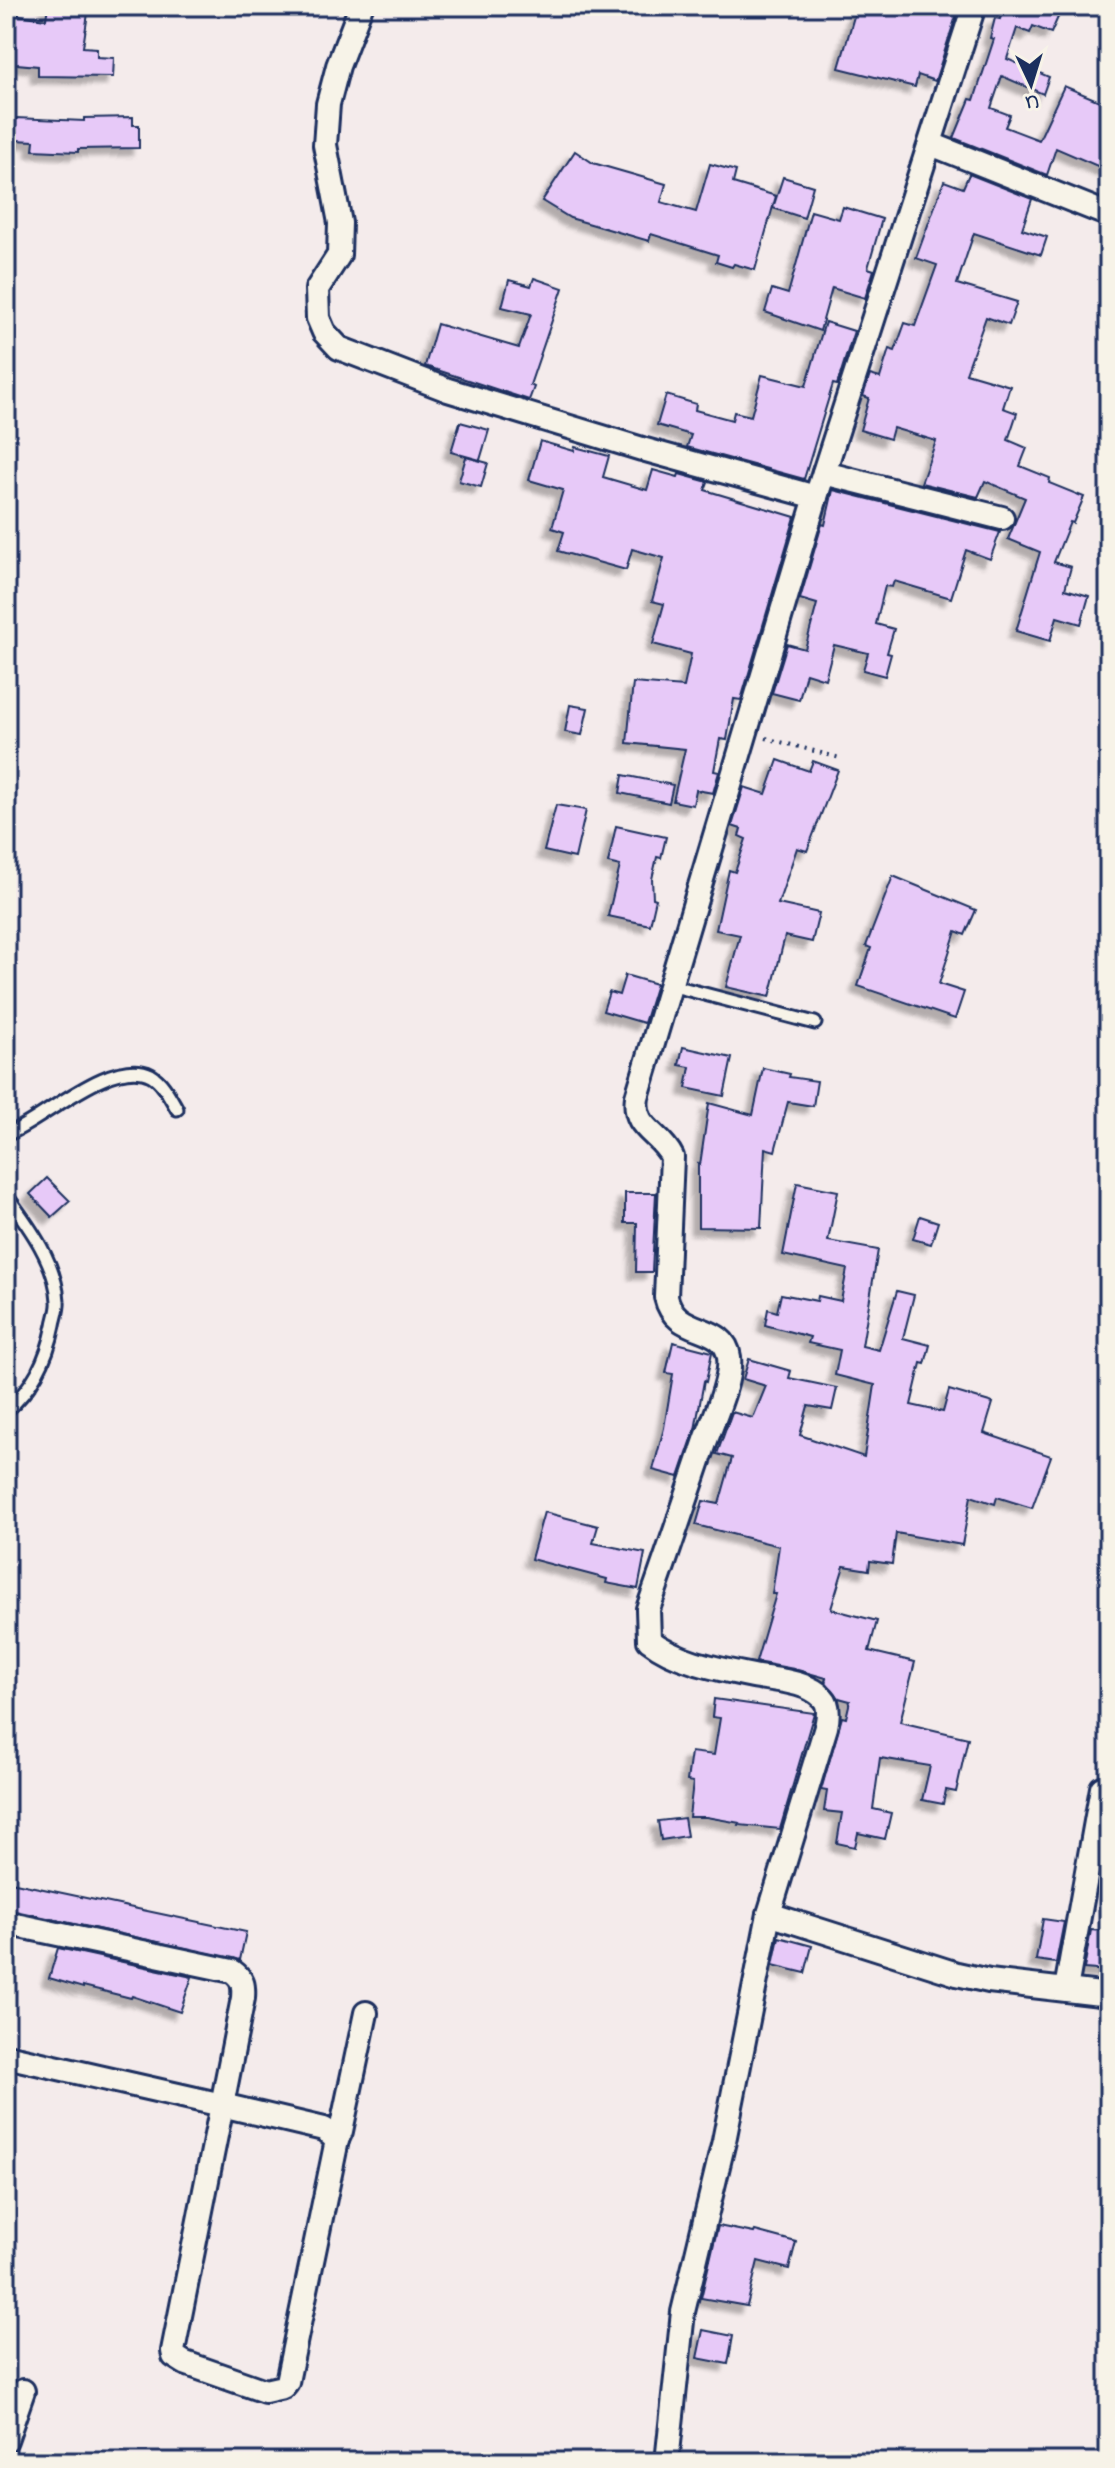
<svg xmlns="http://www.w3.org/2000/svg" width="1115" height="2468" font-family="'Indie Flower',sans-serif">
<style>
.building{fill:#e7c9f8;stroke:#1b2f5e;stroke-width:2;filter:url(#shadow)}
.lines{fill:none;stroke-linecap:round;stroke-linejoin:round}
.lane-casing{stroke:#1b2f5e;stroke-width:17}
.street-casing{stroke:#1b2f5e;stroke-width:28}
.path{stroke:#1b2f5e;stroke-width:4;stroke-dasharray:2 6;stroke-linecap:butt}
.lane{stroke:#f7f3e8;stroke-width:11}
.street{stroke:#f7f3e8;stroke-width:22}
</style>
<defs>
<filter id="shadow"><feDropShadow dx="-7" dy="7" stdDeviation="2" flood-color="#0004"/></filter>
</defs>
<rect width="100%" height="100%" fill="#f4ebeb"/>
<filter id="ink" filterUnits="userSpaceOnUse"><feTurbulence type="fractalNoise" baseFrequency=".0125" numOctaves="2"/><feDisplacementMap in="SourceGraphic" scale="16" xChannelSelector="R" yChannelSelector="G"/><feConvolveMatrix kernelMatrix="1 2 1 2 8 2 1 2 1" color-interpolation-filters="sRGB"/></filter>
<g filter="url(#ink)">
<g class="building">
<path d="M 48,6 L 89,6 L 83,47 L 97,48 L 97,57 L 114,58 L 113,77 L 38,76 L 38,66 L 6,63 L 6,13 L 46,19 Z"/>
<path d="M 857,6 L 945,6 L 958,10 L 935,81 L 918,75 L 915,87 L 839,68 Z"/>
<path d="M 1005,6 L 1063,6 L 1051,33 L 1033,26 L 1030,33 L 1017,28 L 1007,59 L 1049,77 L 1043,94 L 1002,76 L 991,108 L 1010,115 L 1005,127 L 1039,140 L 1064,86 L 1109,105 L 1109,171 L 1056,148 L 1047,175 L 954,138 L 970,99 L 974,100 L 994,39 L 990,38 L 995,18 L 1000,19 Z"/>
<path d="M 133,117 L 133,125 L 139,125 L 139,148 L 78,149 L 78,152 L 33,150 L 34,141 L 15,140 L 16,118 L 84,121 L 84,118 Z"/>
<path d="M 575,151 L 593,163 L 666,184 L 661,202 L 696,212 L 710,164 L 736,171 L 733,183 L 776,196 L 755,270 L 734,264 L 732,267 L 716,262 L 718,255 L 651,234 L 649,241 L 570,218 L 542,201 Z"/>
<path d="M 969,174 L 1032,199 L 1022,229 L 1047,237 L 1041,255 L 974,233 L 957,284 L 1017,302 L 1009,325 L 986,317 L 966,373 L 1010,386 L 1003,408 L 1017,413 L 1008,440 L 1027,448 L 1020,466 L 1050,478 L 1049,483 L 1084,497 L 1073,523 L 1070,522 L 1054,562 L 1071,567 L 1065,589 L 1089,596 L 1081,624 L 1057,617 L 1050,641 L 1016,631 L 1040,552 L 1008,539 L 1025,498 L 985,481 L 978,497 L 921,483 L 936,441 L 893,428 L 890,439 L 860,430 L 869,398 L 863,396 L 870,375 L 880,378 L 889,349 L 895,351 L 905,323 L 915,326 L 937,265 L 916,258 L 944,181 L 963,188 Z"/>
<path d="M 783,177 L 813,186 L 804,218 L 773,208 Z"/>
<path d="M 843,207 L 882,219 L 868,268 L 874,270 L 865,298 L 832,288 L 820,331 L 765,312 L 772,289 L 788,294 L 811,211 L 839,219 Z"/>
<path d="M 534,278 L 563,288 L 530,385 L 534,387 L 529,400 L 425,366 L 437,324 L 519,348 L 531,314 L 502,307 L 509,280 L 531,286 Z"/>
<path d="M 825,322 L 854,331 L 837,385 L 833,384 L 804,479 L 687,447 L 691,435 L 657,425 L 666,395 L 696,404 L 695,410 L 732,420 L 734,412 L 751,416 L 762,375 L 806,386 Z"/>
<path d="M 460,422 L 489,430 L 480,460 L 451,452 Z"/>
<path d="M 540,441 L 574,451 L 575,447 L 609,456 L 603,477 L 647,490 L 653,470 L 678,477 L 679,474 L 708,482 L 705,490 L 795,517 L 741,700 L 734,699 L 727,740 L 720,739 L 714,771 L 719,772 L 713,793 L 696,790 L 693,805 L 673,801 L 685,749 L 627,743 L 633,683 L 684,687 L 691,654 L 653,644 L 664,604 L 652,601 L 664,558 L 632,549 L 626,570 L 558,551 L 564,532 L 552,528 L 563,490 L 529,480 Z"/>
<path d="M 466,457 L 488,463 L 481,487 L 459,481 Z"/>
<path d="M 833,490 L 1000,532 L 990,559 L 966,550 L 951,598 L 894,581 L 892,587 L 885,586 L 876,624 L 894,629 L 887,653 L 891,654 L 885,676 L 863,670 L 868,653 L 834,645 L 825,679 L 806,673 L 799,700 L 772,693 L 787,644 L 805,649 L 817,604 L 800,599 L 822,524 L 825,525 Z"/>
<path d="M 570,705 L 588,708 L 582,735 L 565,732 Z"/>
<path d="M 778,760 L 809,771 L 813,761 L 838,770 L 807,851 L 797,848 L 778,904 L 819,913 L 812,942 L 785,936 L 770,997 L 726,987 L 740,935 L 716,930 L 729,870 L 735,872 L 746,839 L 739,836 L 741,829 L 732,826 L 744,787 L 766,794 Z"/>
<path d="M 623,775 L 673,785 L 669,803 L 620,793 Z"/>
<path d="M 556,805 L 586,810 L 575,858 L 544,851 Z"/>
<path d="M 616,826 L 666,837 L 661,858 L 657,857 L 652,879 L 653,898 L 656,899 L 650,925 L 608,916 L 620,866 L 608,863 Z"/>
<path d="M 893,876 L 976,910 L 965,935 L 956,931 L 939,984 L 964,992 L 955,1019 L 858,986 L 871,948 L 866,946 Z"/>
<path d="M 625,975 L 656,984 L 644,1023 L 603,1011 L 609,992 L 619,995 Z"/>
<path d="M 683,1047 L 732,1058 L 724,1096 L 686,1088 L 690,1067 L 679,1065 Z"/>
<path d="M 763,1068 L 790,1074 L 789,1077 L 817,1081 L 813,1106 L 788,1102 L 775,1151 L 765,1148 L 761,1228 L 698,1227 L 698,1164 L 700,1165 L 709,1103 L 753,1115 Z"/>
<path d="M 47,1178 L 70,1201 L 52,1217 L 30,1194 Z"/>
<path d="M 797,1183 L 838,1191 L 828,1241 L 878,1250 L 862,1346 L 879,1350 L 897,1291 L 914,1295 L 903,1338 L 930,1345 L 925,1364 L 921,1363 L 911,1405 L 943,1412 L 949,1390 L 993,1403 L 984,1433 L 1051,1456 L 1032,1508 L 997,1497 L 995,1504 L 971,1496 L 962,1545 L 896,1533 L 892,1564 L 870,1561 L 869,1570 L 844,1566 L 831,1609 L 877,1621 L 869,1651 L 915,1662 L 900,1722 L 968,1738 L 956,1792 L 946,1790 L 943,1804 L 922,1800 L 930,1766 L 880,1758 L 873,1809 L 891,1813 L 885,1839 L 858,1833 L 855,1847 L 837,1843 L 842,1813 L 824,1811 L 827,1791 L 821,1790 L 842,1717 L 846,1718 L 850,1701 L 839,1698 L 825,1681 L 826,1678 L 794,1669 L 756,1662 L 776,1594 L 772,1594 L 779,1546 L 696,1525 L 703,1501 L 719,1504 L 732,1458 L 717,1454 L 732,1412 L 753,1418 L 766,1386 L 743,1379 L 749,1359 L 791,1371 L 789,1378 L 837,1388 L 832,1410 L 808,1406 L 800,1435 L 864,1457 L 875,1385 L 835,1375 L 840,1350 L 808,1343 L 810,1337 L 765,1325 L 768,1309 L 777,1312 L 781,1294 L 817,1301 L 818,1296 L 841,1301 L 847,1269 L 783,1255 Z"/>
<path d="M 625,1193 L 656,1193 L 652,1272 L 636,1272 L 637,1223 L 625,1223 Z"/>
<path d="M 920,1216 L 938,1222 L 931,1244 L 913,1239 Z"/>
<path d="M 673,1342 L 712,1352 L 706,1382 L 704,1381 L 695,1430 L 679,1477 L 653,1470 L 664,1428 L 673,1374 L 666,1373 Z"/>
<path d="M 544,1512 L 598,1526 L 593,1543 L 645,1553 L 638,1589 L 606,1583 L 607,1579 L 531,1559 Z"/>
<path d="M 714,1699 L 814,1713 L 780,1829 L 739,1825 L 740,1823 L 706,1817 L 689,1817 L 693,1782 L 687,1781 L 691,1752 L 714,1755 L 720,1718 L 712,1717 Z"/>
<path d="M 684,1818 L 687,1836 L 661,1840 L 658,1821 Z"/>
<path d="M 6,1881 L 246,1932 L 240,1960 L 6,1909 Z"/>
<path d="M 1043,1919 L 1064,1922 L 1056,1963 L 1036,1960 Z"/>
<path d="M 1091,1930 L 1109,1932 L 1109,1971 L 1084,1969 Z"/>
<path d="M 779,1937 L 812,1946 L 805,1973 L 773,1965 Z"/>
<path d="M 58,1948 L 192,1977 L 180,2012 L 132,1996 L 131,1998 L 83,1986 L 83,1988 L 49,1978 Z"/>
<path d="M 718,2226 L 754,2233 L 755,2231 L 796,2242 L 789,2269 L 758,2261 L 747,2306 L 701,2298 Z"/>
<path d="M 703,2330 L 733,2336 L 728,2364 L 697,2358 Z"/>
</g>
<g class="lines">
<g class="lane-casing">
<g id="lane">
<path d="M 670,985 L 815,1023"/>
<path d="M 6,1135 C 41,1122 111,1055 151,1075 C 163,1082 170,1097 177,1109"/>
<path d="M 6,1195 C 28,1225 56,1262 58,1301 C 59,1309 55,1318 54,1325 C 47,1360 33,1388 6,1411"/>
</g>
</g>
<g class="street-casing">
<g id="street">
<path d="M 361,6 L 338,66 L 328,104 L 325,145 L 340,223 L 339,255 L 317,289 L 318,318 L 324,332 L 339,348 L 448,390 L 642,449 L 816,497"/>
<path d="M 974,6 L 816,497 L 637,1097 C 632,1129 660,1132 672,1157 L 666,1297 C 675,1338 724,1321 729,1357 C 732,1379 714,1418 706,1440 C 687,1496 668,1553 648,1609 L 649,1640 C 677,1662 719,1669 753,1676 C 774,1680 808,1681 823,1698 C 830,1705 828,1718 826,1727 L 769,1914 L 957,1974 L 989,1981 L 1109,1995"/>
<path d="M 931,144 L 1109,215"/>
<path d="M 824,473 L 1002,518"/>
<path d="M 6,1923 L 232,1971 C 243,1979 244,1985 243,1998 L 222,2105 L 324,2129 L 337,2140 L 287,2382 L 283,2387 L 265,2391 L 185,2363 L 174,2356 L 173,2351 L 222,2105 L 6,2056"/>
<path d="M 1066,1989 L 1102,1788"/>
<path d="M 337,2140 L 341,2131 L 366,2013"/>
<path d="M 6,2440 L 23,2391"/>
<path d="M 667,2462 L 683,2312 L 724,2141 L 769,1914"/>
</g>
</g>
<path class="path" d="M 766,738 L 840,758"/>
<use href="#lane" class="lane"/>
<use href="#street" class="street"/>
</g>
</g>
<rect width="1115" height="2468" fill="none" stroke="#f7f3e8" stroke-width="32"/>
<rect x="16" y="16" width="1083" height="2436" fill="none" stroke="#1b2f5e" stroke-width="3" filter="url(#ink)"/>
<g transform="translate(1031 84) rotate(176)" stroke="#f7f3e8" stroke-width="6" paint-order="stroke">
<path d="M0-6L14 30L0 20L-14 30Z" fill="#1b2f5e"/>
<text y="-12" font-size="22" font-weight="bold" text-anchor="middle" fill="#1b2f5e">U</text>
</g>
</svg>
